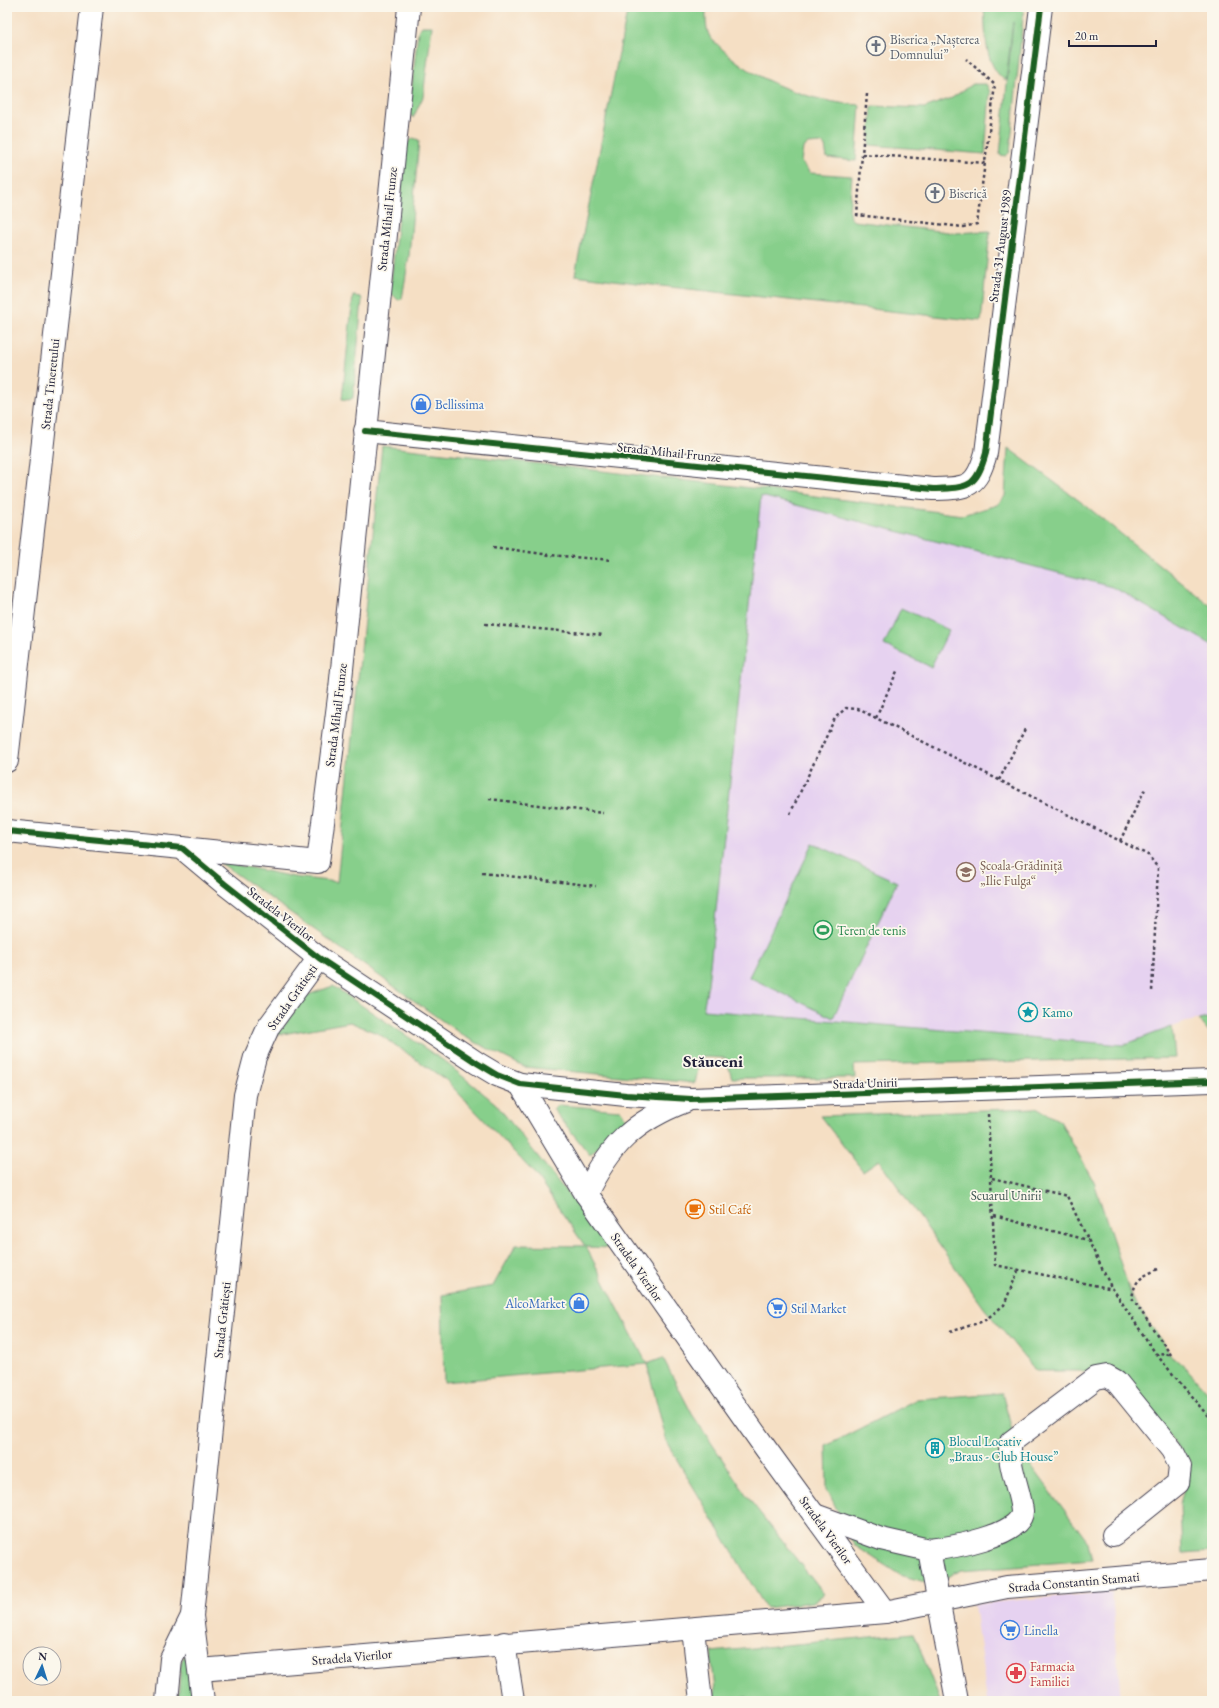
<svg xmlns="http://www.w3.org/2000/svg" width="1219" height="1708" font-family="'EB Garamond',serif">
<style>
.built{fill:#e6d2f0}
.green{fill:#87cf8b;stroke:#547863}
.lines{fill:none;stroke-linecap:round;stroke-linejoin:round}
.minor-casing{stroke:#423e50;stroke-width:24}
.path{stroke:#423e50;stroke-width:2.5;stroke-dasharray:3 3;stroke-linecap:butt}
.minor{stroke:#fff;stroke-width:22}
.cycleway-casing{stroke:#fbf7ec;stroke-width:8}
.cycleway{stroke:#1b5e20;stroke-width:6}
.labels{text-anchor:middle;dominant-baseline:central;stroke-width:3.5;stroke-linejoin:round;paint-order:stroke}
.worship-label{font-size:13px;fill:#5b616d;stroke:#fbf7ec;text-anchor:start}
.street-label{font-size:13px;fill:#22223b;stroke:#fbf7ec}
.shop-label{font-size:13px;fill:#366cbe;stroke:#fbf7ec;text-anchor:start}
.education-label{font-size:13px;fill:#785e54;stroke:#fbf7ec;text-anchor:start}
.leisure-label{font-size:13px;fill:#27864d;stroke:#fbf7ec;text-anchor:start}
.culture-label{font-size:13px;fill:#0d838f;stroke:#fbf7ec;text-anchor:start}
.park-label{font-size:13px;fill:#405653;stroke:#fbf7ec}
.food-label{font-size:13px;fill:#c56008;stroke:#fbf7ec;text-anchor:start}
.health-label{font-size:13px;fill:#be3a42;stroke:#fbf7ec;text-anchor:start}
.district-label{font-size:17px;font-weight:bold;fill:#22223b;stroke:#fbf7ec}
</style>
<rect width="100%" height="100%" fill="#fbf7ec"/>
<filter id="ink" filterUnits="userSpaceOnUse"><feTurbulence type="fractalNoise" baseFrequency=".025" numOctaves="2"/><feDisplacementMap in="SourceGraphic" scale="8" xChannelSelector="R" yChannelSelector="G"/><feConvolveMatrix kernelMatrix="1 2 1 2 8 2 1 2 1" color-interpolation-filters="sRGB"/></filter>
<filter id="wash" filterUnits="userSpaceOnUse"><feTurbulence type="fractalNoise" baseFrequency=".012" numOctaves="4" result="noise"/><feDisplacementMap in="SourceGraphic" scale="16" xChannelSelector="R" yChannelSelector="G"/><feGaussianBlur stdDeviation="0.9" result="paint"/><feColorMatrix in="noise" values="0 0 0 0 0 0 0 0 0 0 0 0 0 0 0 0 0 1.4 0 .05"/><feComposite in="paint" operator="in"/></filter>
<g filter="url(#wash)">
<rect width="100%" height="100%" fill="#f5dfc4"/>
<g class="built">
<path d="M 761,495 L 1113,587 L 1212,645 L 1212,1017 L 1186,1022 L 1123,1045 L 703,1010 L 708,984 Z"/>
<path d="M 1112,1592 L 1121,1701 L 987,1701 L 974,1604 Z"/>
</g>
<g class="green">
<path d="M 628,7 L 706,7 C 706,17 705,28 710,37 C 712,41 718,44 721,48 C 756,82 811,102 860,105 L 856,161 L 827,158 L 825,146 L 821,143 L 808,144 L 803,148 L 801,162 L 810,173 L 852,176 L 849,213 L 850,218 L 854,221 L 956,233 L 990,231 L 981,321 L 652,285 L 575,275 Z"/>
<path d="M 984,7 L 1024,7 L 1010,152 L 1006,156 L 1000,155 L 1013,22 L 1006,81 C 983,65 986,32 984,7 Z"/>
<path d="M 422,26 L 432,26 L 423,97 L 413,118 L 409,113 L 418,31 Z"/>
<path d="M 972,84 L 986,84 L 990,92 L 985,154 L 869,145 L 872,106 L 924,108 L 952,98 Z"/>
<path d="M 413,138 L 419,140 L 409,256 L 402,299 L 398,300 L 390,292 L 406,144 Z"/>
<path d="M 353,296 L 361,297 L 362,300 L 353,398 L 349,400 L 342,399 Z"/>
<path d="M 382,446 L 760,489 L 962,515 L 997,505 L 1005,496 L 1008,448 L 1085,505 L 1212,607 L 1212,645 L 1113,587 L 761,496 L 708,984 L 703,1010 L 1123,1045 L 1172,1027 L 1175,1058 L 854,1065 L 855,1078 L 732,1078 L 726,1058 L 701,1057 L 695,1083 L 524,1067 L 465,1037 L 218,861 L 294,877 L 337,882 Z"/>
<path d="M 901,608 L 949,630 L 931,667 L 884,645 Z"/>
<path d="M 813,843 L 897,882 L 833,1018 L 749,977 Z"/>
<path d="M 333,986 L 444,1061 L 496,1104 L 611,1248 L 586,1247 L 647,1364 L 663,1358 L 692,1414 L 749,1499 L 824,1594 L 813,1602 L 766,1608 L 667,1443 L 647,1364 L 444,1382 L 442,1295 L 493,1286 L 516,1245 L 585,1246 L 534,1173 L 446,1080 L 379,1034 L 350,1022 L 277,1035 L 305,996 Z"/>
<path d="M 1212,1017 L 1212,1035 L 1199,1020 Z"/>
<path d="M 559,1105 L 620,1110 L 627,1119 L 590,1155 L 553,1109 Z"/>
<path d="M 1036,1108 L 1060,1121 L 1094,1182 L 1132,1298 L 1171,1355 L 1189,1371 L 1212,1397 L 1212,1552 L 1182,1554 L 1180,1504 L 1190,1462 L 1118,1371 L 1036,1371 L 984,1308 L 879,1160 L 863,1171 L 820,1116 Z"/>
<path d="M 1002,1393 L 1016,1445 L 1088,1542 L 1092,1560 L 962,1570 L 932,1584 L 900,1575 L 854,1545 L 827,1489 L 826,1446 L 917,1399 Z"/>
<path d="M 914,1633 L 940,1701 L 748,1701 L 747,1697 L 716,1700 L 711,1652 Z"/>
<path d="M 188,1650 L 194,1701 L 178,1701 L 181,1662 Z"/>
</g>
</g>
<g filter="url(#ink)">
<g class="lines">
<g class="minor-casing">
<g id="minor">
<path d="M 365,431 L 933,489 C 967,488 976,489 986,453 L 1041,7"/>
<path d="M 7,761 L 92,7"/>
<path d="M 7,831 L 182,848 L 225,884 L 319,958 L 477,1063 L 497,1075 L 520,1084 L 626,1095 L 691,1099 L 1212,1081"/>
<path d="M 182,848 L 318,862 L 340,689 L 409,7"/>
<path d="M 520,1084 L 586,1194 L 766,1449 L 885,1612"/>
<path d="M 586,1194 C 610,1145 634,1121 686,1101"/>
<path d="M 815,1515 L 881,1539 L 929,1550"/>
<path d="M 693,1629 L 701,1701"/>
<path d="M 504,1643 L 513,1701"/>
<path d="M 200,1670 L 885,1612 L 1007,1587 L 1212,1570"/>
<path d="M 167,1701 L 171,1659 L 192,1616"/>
<path d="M 203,1701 L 192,1616 L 245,1095 L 255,1057 L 269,1026 L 319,958"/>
<path d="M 957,1701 L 929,1550 C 948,1548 1023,1536 1022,1511 C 1020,1489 1006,1463 1011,1442 L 1096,1378 L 1107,1376 L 1116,1381 L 1172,1450 L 1180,1466 L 1178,1483 L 1113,1535"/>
</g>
</g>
<g class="path">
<path d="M 867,94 L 857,215 L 963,227 L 977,224 L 995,85 L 966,59"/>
<path d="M 862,154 L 985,163"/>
<path d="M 493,547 L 550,555 L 611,560"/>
<path d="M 485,624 L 604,635"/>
<path d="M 876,718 L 898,669"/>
<path d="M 999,780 L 1025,729"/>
<path d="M 489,799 L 603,813"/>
<path d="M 790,814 L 835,718 L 846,708 L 858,709 L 1148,855 L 1158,868 L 1152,992"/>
<path d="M 1120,841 L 1146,787"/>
<path d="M 482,873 L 596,886"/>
<path d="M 988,1114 L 995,1265 L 1113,1289 L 1156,1354 L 1171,1355"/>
<path d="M 992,1178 L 1067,1196 L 1112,1289"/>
<path d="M 994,1216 L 1088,1240"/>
<path d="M 1158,1269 C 1141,1277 1135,1279 1132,1298 L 1171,1355"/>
<path d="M 950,1332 L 984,1321 L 1004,1305 L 1018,1271"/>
<path d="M 1156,1354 L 1212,1421"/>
</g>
<use href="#minor" class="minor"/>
<g class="cycleway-casing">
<g id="cycleway">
<path d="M 365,431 L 933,489 C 967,488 976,489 986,453 L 1041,7"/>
<path d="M 7,831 L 182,848 L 225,884 L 319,958 L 477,1063 L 497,1075 L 520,1084 L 626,1095 L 691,1099 L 1212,1081"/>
</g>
</g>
<use href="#cycleway" class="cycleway"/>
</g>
</g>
<defs>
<g id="church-ring" transform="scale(1)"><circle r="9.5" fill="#fbf7ec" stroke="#6b7280" stroke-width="1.5"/><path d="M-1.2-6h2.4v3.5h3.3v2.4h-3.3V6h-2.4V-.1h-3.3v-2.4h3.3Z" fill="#6b7280"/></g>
<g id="shop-ring" transform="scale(1)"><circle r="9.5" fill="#fbf7ec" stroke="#3f7fe0" stroke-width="1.5"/><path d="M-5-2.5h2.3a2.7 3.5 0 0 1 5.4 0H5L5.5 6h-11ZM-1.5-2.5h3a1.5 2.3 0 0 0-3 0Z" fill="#3f7fe0"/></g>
<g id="school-ring" transform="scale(1)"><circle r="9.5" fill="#fbf7ec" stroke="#8d6e63" stroke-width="1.5"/><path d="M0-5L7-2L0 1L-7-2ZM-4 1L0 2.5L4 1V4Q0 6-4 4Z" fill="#8d6e63"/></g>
<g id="stadium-ring" transform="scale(1)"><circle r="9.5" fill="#fbf7ec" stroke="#2e9e5b" stroke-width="1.5"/><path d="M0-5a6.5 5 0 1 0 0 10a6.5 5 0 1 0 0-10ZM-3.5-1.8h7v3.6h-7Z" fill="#2e9e5b"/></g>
<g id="sight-ring" transform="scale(1)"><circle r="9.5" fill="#fbf7ec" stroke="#0f9aa8" stroke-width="1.5"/><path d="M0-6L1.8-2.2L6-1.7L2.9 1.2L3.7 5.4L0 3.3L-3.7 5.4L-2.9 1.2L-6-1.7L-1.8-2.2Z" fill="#0f9aa8"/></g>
<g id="cafe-ring" transform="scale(1)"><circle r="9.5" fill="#fbf7ec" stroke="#e8710a" stroke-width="1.5"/><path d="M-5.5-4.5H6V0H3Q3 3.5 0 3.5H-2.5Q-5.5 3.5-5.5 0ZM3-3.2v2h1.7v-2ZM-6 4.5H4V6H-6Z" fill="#e8710a"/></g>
<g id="supermarket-ring" transform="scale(1)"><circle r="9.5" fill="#fbf7ec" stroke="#3f7fe0" stroke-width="1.5"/><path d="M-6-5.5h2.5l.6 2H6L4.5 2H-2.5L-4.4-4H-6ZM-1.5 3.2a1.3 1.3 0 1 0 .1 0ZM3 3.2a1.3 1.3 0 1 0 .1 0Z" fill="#3f7fe0"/></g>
<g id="building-ring" transform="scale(1)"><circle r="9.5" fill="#fbf7ec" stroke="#0f9aa8" stroke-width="1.5"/><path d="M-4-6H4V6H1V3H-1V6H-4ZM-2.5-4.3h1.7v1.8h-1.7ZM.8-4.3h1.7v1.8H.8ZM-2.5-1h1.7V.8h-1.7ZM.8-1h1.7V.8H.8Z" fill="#0f9aa8"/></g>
<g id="pharmacy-ring" transform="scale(1)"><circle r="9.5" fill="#fbf7ec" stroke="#e0444e" stroke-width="1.5"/><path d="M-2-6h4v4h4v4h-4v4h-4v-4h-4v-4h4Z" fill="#e0444e"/></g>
</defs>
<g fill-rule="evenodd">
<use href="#church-ring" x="876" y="46"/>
<use href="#church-ring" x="935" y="193"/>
<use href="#shop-ring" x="421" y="404"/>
<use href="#school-ring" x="966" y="872"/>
<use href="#stadium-ring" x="823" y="930"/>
<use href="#sight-ring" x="1028" y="1012"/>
<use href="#cafe-ring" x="695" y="1209"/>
<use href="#shop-ring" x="579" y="1303"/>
<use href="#supermarket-ring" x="777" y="1308"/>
<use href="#building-ring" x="935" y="1448"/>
<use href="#supermarket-ring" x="1010" y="1630"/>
<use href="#pharmacy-ring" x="1016" y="1673"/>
</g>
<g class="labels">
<g class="worship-label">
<text x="890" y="39">Biserica „Nașterea<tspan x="890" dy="15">Domnului”</tspan></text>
<text x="949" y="193">Biserică</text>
</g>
<g class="street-label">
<text transform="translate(387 219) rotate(-84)">Strada Mihail Frunze</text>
<text transform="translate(1000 246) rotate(-83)">Strada 31 August 1989</text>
<text transform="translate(50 384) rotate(-84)">Strada Tineretului</text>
<text transform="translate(669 452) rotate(6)">Strada Mihail Frunze</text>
<text transform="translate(336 715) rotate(-83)">Strada Mihail Frunze</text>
<text transform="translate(281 914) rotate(38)">Stradela Vierilor</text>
<text transform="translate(292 997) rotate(-55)">Strada Grătiești</text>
<text transform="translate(865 1083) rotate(-2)">Strada Unirii</text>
<text transform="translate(637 1267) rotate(55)">Stradela Vierilor</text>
<text transform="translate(222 1320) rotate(-84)">Strada Grătiești</text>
<text transform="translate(826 1530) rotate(54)">Stradela Vierilor</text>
<text transform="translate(1074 1582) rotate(-5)">Strada Constantin Stamati</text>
<text transform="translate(352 1657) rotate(-5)">Stradela Vierilor</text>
</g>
<g class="shop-label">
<text x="435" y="404">Bellissima</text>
<text x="565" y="1303" text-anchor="end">AlcoMarket</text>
<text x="791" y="1308">Stil Market</text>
<text x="1024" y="1630">Linella</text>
</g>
<g class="education-label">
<text x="980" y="865">Școala-Grădiniță<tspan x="980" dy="15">„Ilie Fulga“</tspan></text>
</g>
<g class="leisure-label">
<text x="837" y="930">Teren de tenis</text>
</g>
<g class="culture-label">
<text x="1042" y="1012">Kamo</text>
<text x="949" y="1441">Blocul Locativ<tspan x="949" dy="15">„Braus - Club House”</tspan></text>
</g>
<g class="park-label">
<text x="1006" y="1195">Scuarul Unirii</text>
</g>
<g class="food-label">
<text x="709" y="1209">Stil Café</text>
</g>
<g class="health-label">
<text x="1030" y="1666">Farmacia<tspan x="1030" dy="15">Familiei</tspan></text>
</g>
<g class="district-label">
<text x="713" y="1061">Stăuceni</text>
</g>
</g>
<rect width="1219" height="1708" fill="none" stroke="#fbf7ec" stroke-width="24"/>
<g transform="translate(42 1666) rotate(4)"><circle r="19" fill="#fbf7ec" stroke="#a4a2a5"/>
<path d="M0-3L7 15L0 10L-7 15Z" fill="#1f6fb2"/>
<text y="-6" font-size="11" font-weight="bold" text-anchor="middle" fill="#22223b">N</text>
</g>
<path d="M1069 40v6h87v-6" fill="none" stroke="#22223b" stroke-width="2"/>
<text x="1075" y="40" font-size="12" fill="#22223b" stroke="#fbf7ec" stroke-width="3" paint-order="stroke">20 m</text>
</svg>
